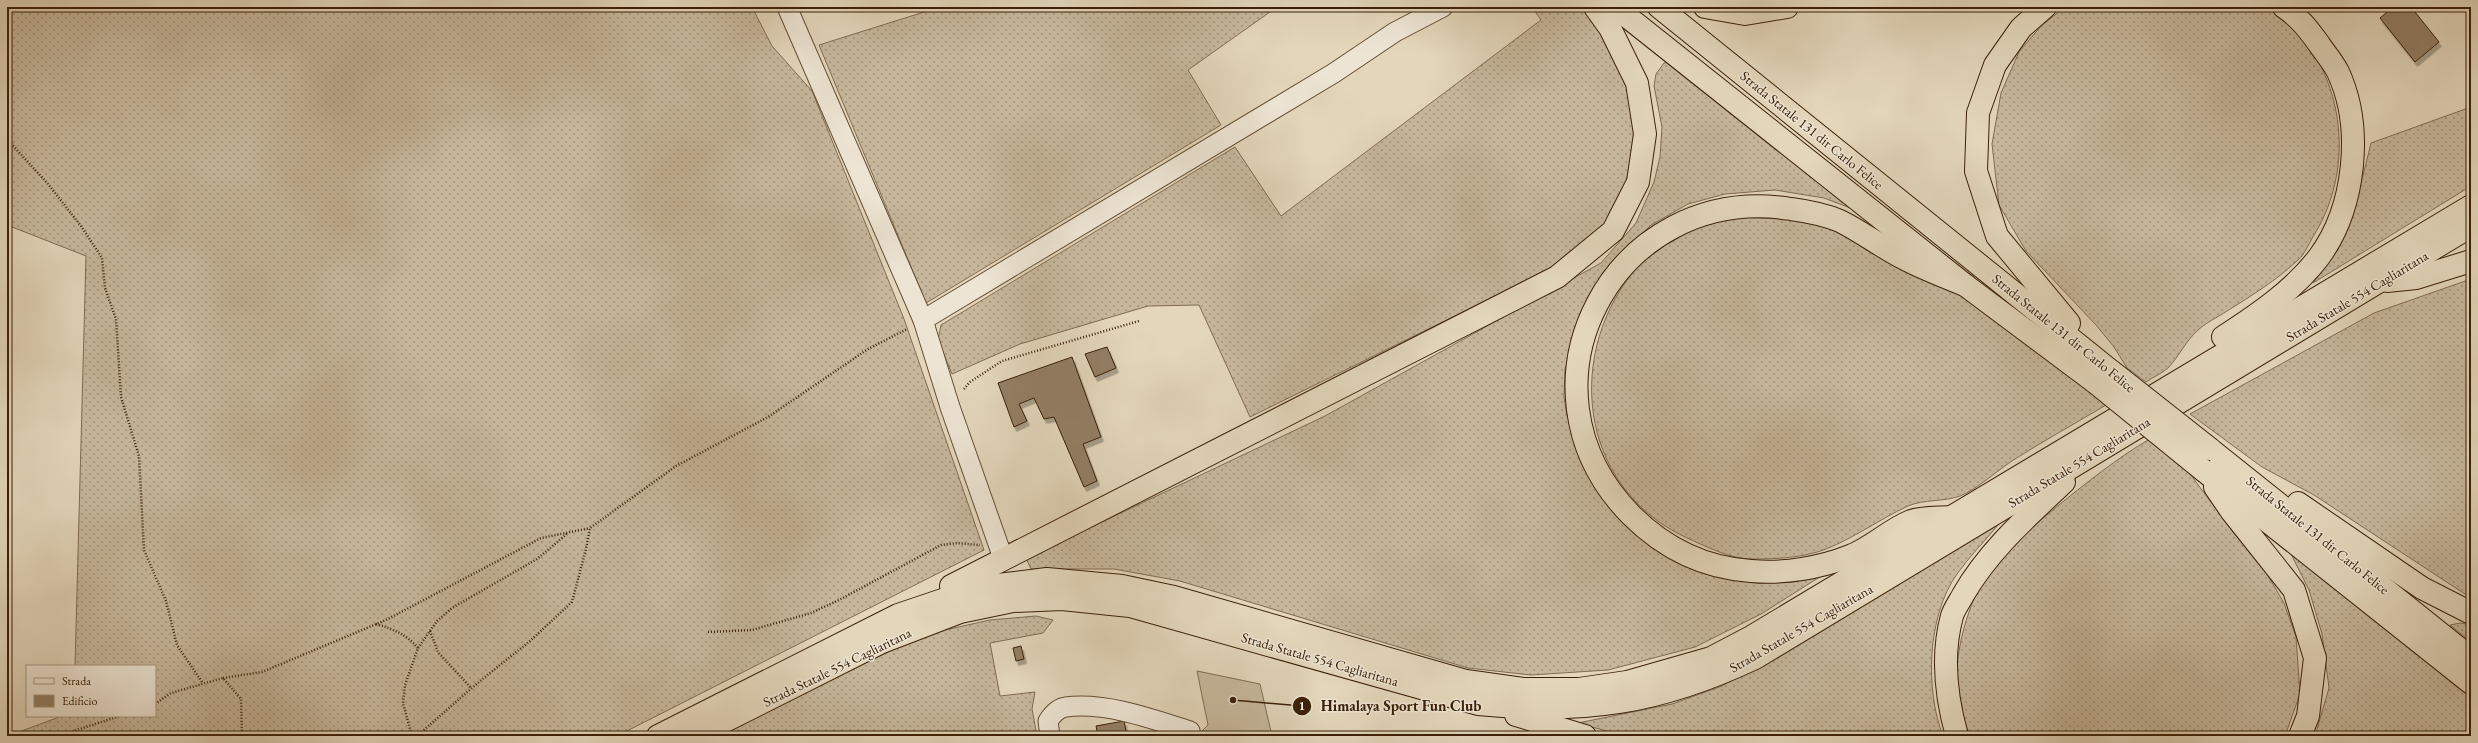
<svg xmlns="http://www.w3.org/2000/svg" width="2478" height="743" font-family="'EB Garamond',serif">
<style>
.grass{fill:url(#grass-dots);stroke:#806c52}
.pitch{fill:#c6b79c;stroke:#806c52}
.building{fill:#927f65;stroke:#3b2107;filter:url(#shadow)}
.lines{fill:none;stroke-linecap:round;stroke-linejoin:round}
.minor-casing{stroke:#654e34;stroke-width:21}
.trunk-casing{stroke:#3b2107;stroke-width:24}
.path{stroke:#3b2107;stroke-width:2.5;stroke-dasharray:1 2;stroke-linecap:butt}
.minor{stroke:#ede4d3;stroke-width:19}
.trunk{stroke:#e3d6bb;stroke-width:22}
.trunk-bridge-casing{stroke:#3b2107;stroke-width:24;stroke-linecap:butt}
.trunk-bridge{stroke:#e3d6bb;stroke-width:22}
.labels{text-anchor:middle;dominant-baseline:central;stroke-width:3;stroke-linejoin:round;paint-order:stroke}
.street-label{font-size:14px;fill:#3b2107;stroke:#ede4d3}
.leader{fill:none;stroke:#3b2107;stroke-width:1.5}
.callout-dot{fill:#3b2107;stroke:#ede4d3;stroke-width:1.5}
.mark-label{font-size:12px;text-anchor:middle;font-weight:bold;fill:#fff}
.callout-label{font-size:15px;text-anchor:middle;font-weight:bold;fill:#3b2107;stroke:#ede4d3;stroke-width:3;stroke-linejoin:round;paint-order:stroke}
</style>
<defs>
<pattern id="grass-dots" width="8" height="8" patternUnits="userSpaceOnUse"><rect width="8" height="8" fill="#c6b79c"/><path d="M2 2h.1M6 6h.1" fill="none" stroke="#a2947d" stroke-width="1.8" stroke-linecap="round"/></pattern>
<filter id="shadow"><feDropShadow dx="2.5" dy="4.5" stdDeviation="0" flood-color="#0004"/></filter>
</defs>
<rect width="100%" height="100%" fill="#e3d6bb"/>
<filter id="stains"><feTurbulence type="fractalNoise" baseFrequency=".005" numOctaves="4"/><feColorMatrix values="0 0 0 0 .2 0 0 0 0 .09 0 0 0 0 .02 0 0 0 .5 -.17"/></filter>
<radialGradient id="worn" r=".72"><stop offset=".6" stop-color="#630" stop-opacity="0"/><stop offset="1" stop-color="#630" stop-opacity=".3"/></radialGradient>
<g class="grass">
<path d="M 7,7 L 752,7 L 772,46 L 812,91 L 904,319 L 984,550 L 617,736 L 8,736 L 62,716 L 155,716 L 155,666 L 75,666 L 86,256 L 7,225 Z"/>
<path d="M 940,7 L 1277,7 L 1188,70 L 1221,125 L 926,303 L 819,45 Z"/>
<path d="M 1532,7 L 1581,7 L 1606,34 L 1634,94 L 1633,180 L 1612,222 L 1554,267 L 1250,417 L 1199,305 L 1148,306 L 1020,344 L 952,374 L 938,340 L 941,325 L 1235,147 L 1281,216 L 1541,20 Z"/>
<path d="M 2065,7 L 2269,7 C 2342,56 2360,161 2314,235 C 2309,243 2305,254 2298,260 C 2277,280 2251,296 2227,311 C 2218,317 2205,323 2197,331 C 2186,341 2179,356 2169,367 C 2163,373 2153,377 2146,382 L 2127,368 L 2114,347 L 2096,325 L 2026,251 L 1999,205 L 1992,144 L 2001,93 L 2019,52 L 2041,26 Z"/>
<path d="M 1674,61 L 1861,212 L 1824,198 L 1775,190 L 1725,194 L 1688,204 L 1651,225 L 1604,271 L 1584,309 L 1565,369 L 1564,397 L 1567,416 L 1579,448 L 1667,554 L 1826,573 L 1761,614 L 1695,647 L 1608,670 L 1531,675 L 1468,668 L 1180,581 L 1114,569 L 1031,569 L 1026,558 L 1325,416 L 1601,263 L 1636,223 L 1654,182 L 1660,157 L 1662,127 L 1654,86 L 1656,74 L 1664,63 Z"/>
<path d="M 2471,107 L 2471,186 L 2313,283 C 2346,241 2359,194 2371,143 Z"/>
<path d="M 1717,216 L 1805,220 L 1847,235 L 1965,298 L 2011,329 L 2106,405 C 2076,423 2045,440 2015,459 C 1999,469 1976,490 1960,496 C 1944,502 1924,499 1908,506 C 1880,519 1854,538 1826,549 C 1803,558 1777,559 1752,559 C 1730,559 1705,546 1685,537 C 1577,486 1564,350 1639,265 C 1660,241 1689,229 1717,216 Z"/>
<path d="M 2471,279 L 2471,598 L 2314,495 L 2262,467 L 2190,414 L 2374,313 Z"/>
<path d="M 2148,440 L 2182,463 L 2233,532 L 2264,569 L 2284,603 L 2296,637 L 2300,694 L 2285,736 L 1970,736 C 1962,715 1956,693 1957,671 C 1958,637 1974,587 1996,561 C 2014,540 2039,522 2060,504 C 2089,481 2116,459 2148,440 Z"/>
<path d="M 1998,525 C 1985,541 1969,557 1957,574 C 1927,616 1925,690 1943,736 L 1624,736 L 1578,723 L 1672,704 L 1722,686 Z"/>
<path d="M 2290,552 L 2471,696 L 2471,736 L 2315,736 L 2329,688 L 2322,634 L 2309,590 Z"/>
<path d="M 1036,616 L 1053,620 L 1043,633 L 990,643 L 1000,696 L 1035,692 L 1032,709 L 1037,736 L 719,736 L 884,653 L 936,632 L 990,620 Z"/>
<path d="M 2460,623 L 2471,625 L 2471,642 L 2450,625 Z"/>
</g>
<path class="pitch" d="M 1197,671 L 1260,684 L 1272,736 L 1197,736 L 1208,725 Z"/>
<g class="building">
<path d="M 2393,7 L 2411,7 L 2439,42 L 2415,62 L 2380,18 Z"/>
<path d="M 1107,347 L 1116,368 L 1095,377 L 1085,354 Z"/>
<path d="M 1072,357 L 1101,437 L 1083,444 L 1097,481 L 1084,487 L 1054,417 L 1044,419 L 1034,398 L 1019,404 L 1027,421 L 1014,427 L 998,383 Z"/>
<path d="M 1021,646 L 1024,659 L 1016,661 L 1013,648 Z"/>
<path d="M 1124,721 L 1127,736 L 1098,736 L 1096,726 Z"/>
</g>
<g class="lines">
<g class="minor-casing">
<g id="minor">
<path d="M 787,7 L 923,320 L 950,407 L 1003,558"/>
<path d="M 923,320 L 1334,73 L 1395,32 L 1443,7"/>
<path d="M 1050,736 L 1048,721 C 1052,715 1058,708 1066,707 C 1106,702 1153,719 1190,731"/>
</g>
</g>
<g class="trunk-casing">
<g id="trunk">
<path d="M 1615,7 L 1965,285 L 2096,383"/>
<path d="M 1659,7 L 2111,371"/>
<path d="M 1705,7 L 1745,14 L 1787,7"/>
<path d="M 2045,7 L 2021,28 L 1995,65 L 1978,113 L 1976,171 L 1997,236 L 2069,323"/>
<path d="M 2387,281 L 2416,278 L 2471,261"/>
<path d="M 2223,337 C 2257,315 2294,290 2319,257 C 2355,208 2364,128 2338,72 C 2333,62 2325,53 2319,44 C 2308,29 2300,18 2284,7"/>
<path d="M 2210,449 L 2471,658"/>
<path d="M 2203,470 L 2471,683"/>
<path d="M 2215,487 L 2232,512 L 2294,590 L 2315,658 L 2308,716 L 2300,736"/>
<path d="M 2298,503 L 2422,588 L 2471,613"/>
<path d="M 1950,517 C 1938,518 1922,517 1911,521 C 1889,530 1871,548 1850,556 C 1820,568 1783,574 1751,571 C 1705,568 1664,548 1631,515 C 1505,387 1614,181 1791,209 C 1806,211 1826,215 1840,221 C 1862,232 1883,248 1905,259 C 1924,269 1945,277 1965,285"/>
<path d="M 951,586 L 1557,277 L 1613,231 L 1638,182 L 1645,134 L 1637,83 L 1610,28 L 1595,7"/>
<path d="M 1516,715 L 1585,736"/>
<path d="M 658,736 L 898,615 L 981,587 L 1047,579 L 1122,586 L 1174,597 L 1466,681 L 1523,689 L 1579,689 L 1627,682 L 1711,658 L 1751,637 L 2471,206"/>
<path d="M 695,736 L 882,642 L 960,612 L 1013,601 L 1062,599 L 1130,606 L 1478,704 C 1584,714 1658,704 1755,658 L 2471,226"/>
<path d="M 1957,736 C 1946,697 1941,656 1952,616 C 1954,609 1960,601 1963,595 C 1989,550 2027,517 2064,482"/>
</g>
</g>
<g class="path">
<path d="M 7,139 L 48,184 L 81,226 L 102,258 L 105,288 L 116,319 L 121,397 L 139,456 L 144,550 L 166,601 L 177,645 L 202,682"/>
<path d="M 964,389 L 970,382 L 1002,361 L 1139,321"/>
<path d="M 376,624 C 393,629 406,634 418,648 L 405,685 L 403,703 L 412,736"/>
<path d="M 430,631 L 438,652 L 471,688"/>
<path d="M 708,632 L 752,630 L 811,613 L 839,600 L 941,545 L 957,543 L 980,545"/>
<path d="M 418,648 L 437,621 L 452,608 L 537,559 L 568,533"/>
<path d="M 223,678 L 262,672 L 386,620 L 541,538 L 590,528"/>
<path d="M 155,704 L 171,693 L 223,678 L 241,699 L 242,736"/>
<path d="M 58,736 L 120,716"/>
<path d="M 417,736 L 480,681 L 530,641 L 572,602 L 586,549 L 590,528 L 676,466 L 768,417 L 868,349 L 907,329"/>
</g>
<use href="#minor" class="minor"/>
<use href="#trunk" class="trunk"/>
<g class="trunk-bridge-casing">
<g id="trunk-bridge">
<path d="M 2111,371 L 2210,449"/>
<path d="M 2096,383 L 2203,470"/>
</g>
</g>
<use href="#trunk-bridge" class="trunk-bridge"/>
</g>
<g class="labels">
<g class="street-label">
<text transform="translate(1812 130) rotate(39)">Strada Statale 131 dir Carlo Felice</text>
<text transform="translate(2357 296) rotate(-31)">Strada Statale 554 Cagliaritana</text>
<text transform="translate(2064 333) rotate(39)">Strada Statale 131 dir Carlo Felice</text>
<text transform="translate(2079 462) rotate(-31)">Strada Statale 554 Cagliaritana</text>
<text transform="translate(2318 535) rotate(39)">Strada Statale 131 dir Carlo Felice</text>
<text transform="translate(1801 628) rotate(-30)">Strada Statale 554 Cagliaritana</text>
<text transform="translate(1320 659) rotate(16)">Strada Statale 554 Cagliaritana</text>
<text transform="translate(837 667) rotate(-26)">Strada Statale 554 Cagliaritana</text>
</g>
</g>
<path class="leader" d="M1233 700L1302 706"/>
<g class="callout-dot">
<circle cx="1233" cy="700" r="4"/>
<circle cx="1302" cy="706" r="10"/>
</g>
<g class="mark-label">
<text x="1302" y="710">1</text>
</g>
<g class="callout-label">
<text x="1401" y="711">Himalaya Sport Fun Club</text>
</g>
<rect width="2478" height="743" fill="none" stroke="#e3d6bb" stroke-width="24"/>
<rect x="8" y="8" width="2462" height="727" fill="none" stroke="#3b2107" stroke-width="2"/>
<rect x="12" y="12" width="2454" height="719" fill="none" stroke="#3b2107"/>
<rect x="26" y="665" width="130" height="52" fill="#ede4d3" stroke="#a69681"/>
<rect x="34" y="678" width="20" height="6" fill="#ede4d3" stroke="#a69681"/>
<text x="62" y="685" font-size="12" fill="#3b2107">Strada</text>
<rect x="34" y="695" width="20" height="12" fill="#927f65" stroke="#a69681"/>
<text x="62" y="705" font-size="12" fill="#3b2107">Edificio</text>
<rect width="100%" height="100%" filter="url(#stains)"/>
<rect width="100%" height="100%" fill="url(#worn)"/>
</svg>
